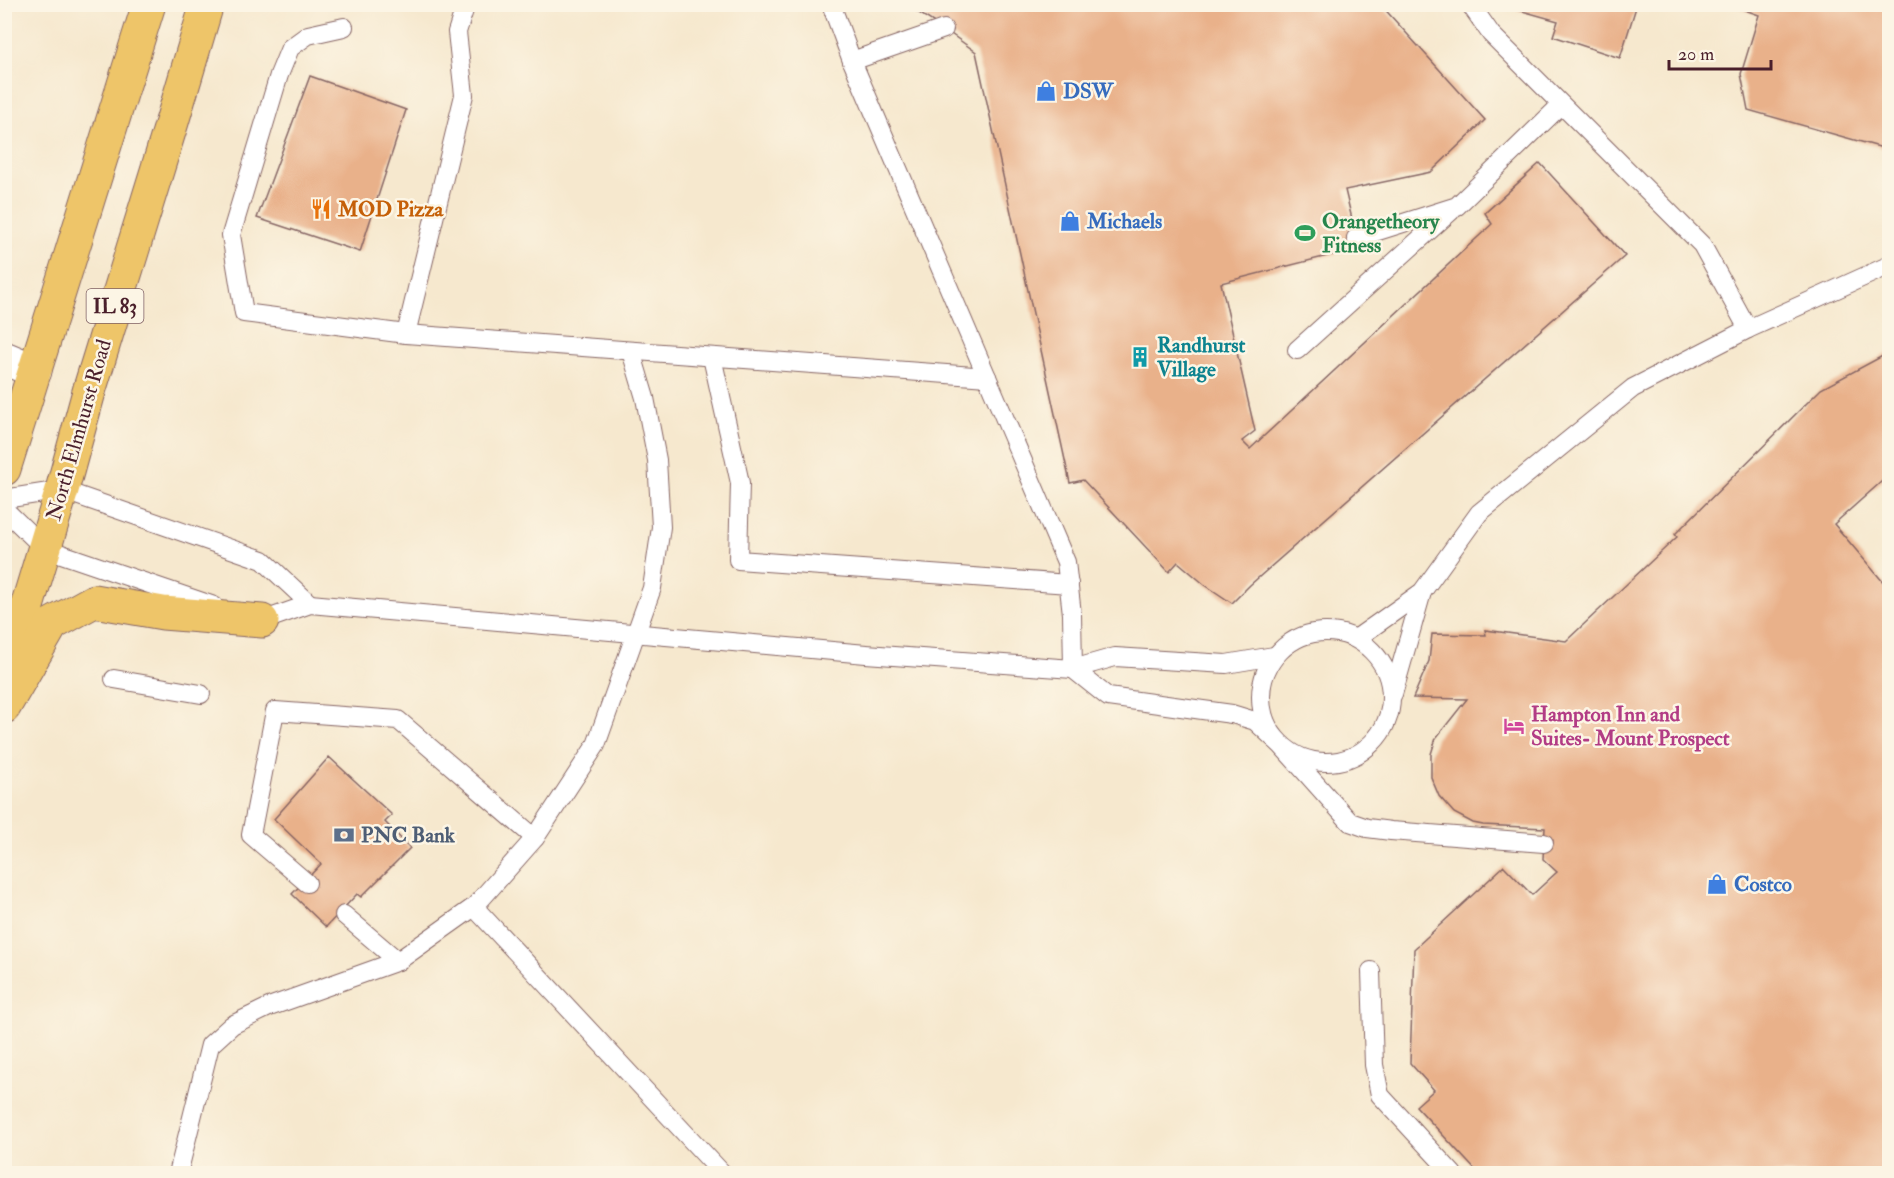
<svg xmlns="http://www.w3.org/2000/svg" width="1894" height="1178" font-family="'IM FELL Double Pica',serif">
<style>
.building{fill:#e9b18a}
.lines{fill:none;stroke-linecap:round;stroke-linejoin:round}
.lane-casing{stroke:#866564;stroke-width:20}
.street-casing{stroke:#866564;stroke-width:35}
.primary-casing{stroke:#866564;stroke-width:35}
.lane{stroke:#fff;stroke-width:18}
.street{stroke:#fff;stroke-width:33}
.primary{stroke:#eec569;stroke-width:33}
.labels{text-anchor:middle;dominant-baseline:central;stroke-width:5;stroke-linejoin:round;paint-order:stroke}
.shield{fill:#fcf5e5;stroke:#7f5f63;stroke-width:1.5}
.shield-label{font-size:20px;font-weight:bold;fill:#4a1f2b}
.shop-label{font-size:21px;font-weight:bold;fill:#366cbe;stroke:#fcf5e5;text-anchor:start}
.food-label{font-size:21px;font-weight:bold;fill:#c56008;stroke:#fcf5e5;text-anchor:start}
.leisure-label{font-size:21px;font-weight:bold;fill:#27864d;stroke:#fcf5e5;text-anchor:start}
.culture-label{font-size:21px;font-weight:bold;fill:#0d838f;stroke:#fcf5e5;text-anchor:start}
.street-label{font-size:21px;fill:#4a1f2b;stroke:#fcf5e5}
.hotel-label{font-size:21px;font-weight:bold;fill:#b23c85;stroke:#fcf5e5;text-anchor:start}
.service-label{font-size:21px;font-weight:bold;fill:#4e5e75;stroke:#fcf5e5;text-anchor:start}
</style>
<rect width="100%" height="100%" fill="#fcf5e5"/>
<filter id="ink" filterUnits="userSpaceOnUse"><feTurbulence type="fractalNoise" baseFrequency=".0167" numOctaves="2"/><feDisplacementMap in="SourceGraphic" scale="12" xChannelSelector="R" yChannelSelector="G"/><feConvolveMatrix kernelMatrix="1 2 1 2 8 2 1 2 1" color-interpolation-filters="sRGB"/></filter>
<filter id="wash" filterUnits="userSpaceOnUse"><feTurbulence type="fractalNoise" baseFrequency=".008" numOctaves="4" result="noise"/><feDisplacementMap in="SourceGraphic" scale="24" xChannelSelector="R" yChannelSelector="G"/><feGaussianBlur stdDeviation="1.35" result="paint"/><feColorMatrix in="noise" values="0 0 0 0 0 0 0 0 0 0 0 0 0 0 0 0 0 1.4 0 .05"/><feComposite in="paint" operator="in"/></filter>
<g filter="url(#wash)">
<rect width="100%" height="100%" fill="#f6e8ce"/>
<g id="blocks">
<g class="building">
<path d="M 905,4 L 1380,4 L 1485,120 L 1431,172 L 1345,190 L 1359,248 L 1221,283 L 1255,431 L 1242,441 L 1250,449 L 1492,224 L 1485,213 L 1540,163 L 1625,256 L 1250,585 L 1232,603 L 1205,585 L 1178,562 L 1169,572 L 1083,480 L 1070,483 L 976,52 L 944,29 Z"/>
<path d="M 1516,4 L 1637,4 L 1620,58 L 1553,36 L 1558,21 L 1515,9 Z"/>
<path d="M 1728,4 L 1890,4 L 1890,150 L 1748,110 L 1741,74 L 1759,15 Z"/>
<path d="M 310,76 L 406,110 L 360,252 L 257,218 Z"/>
<path d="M 1890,352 L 1890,474 L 1834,524 L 1890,590 L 1890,1174 L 1479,1174 L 1416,1106 L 1434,1090 L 1410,1063 L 1414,949 L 1504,866 L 1532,895 L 1557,872 L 1543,859 L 1545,828 L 1483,825 L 1473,823 L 1454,813 L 1439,796 L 1431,777 L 1431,754 L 1436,738 L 1467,699 L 1413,698 L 1429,661 L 1432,634 L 1486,635 L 1485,630 L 1566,641 L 1677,537 L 1675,534 L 1821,389 Z"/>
<path d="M 329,757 L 392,815 L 385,822 L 410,848 L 361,897 L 357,894 L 326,927 L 292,894 L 321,864 L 274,819 Z"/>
</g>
</g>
</g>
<g filter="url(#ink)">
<use href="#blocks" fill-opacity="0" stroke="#866564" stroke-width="1.5"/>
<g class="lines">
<g class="lane-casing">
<g id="lane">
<path d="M 831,4 L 852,61 L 1066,562 L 1072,614 L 1073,669"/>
<path d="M 1470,4 L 1491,34 L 1702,245 L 1748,329"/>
<path d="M 344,27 L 308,35 L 290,48 L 279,75 L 231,235 L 244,313 L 406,334 L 987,377"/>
<path d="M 852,61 L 944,29"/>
<path d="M 1356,238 L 1457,206 L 1561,105"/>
<path d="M 406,334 L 464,95 L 457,32 L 466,4"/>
<path d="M 1297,350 L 1451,211"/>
<path d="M 712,357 L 740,483 L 738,560 L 1069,584"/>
<path d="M 4,499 L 62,490 L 263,560 L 310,604"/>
<path d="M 4,509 L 44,548 L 214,606"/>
<path d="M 255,619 L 262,621 L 310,604 L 866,654 L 1073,669 L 1115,657 L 1226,664 L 1274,656"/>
<circle cx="1326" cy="697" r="65"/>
<path d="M 1357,638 L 1422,592 L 1479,513 L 1633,388 L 1748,329 L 1890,265"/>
<path d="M 1073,669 L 1108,697 L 1232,714 L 1255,721 L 1282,746 L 1350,822 L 1367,828 L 1391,831 L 1544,843"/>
<path d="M 114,679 L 201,694"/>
<path d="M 1393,694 L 1422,592"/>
<path d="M 307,883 L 251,835 L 275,711 L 398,720 L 535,838"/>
<path d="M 474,907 L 723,1174"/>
<path d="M 344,915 L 398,961"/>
<path d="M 1371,971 L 1374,1065 L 1380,1095 L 1453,1174"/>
<path d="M 178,1174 L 210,1045 L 232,1025 L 269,1007 L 398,961 L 474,907 L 535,838 L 596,745 L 652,588 L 661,527 L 657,460 L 645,398 L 631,351"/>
</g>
</g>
<g class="street-casing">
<path id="street" d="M 4,358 L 35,371"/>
</g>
<g class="primary-casing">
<g id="primary">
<path d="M 4,469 L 149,4"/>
<path d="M 4,683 L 62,490 L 90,388 L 172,122 L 207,4"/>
<path d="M 4,707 L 52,624 L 94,601 L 163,613 L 262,621"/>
</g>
</g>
<use href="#lane" class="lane"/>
<use href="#street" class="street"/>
<use href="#primary" class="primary"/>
</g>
</g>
<defs>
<g id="shop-bare" transform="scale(1.62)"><path d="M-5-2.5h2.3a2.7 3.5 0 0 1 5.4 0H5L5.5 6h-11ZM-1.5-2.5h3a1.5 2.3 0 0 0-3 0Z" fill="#3f7fe0" stroke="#fcf5e5" stroke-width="2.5" paint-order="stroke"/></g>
<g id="restaurant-bare" transform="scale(1.62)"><path d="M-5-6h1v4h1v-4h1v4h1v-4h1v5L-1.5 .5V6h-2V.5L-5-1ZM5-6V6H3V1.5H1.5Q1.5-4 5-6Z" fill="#e8710a" stroke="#fcf5e5" stroke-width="2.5" paint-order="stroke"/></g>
<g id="stadium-bare" transform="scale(1.62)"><path d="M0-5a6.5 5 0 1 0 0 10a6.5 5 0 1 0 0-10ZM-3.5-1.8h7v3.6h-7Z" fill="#2e9e5b" stroke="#fcf5e5" stroke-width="2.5" paint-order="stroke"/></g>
<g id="building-bare" transform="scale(1.62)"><path d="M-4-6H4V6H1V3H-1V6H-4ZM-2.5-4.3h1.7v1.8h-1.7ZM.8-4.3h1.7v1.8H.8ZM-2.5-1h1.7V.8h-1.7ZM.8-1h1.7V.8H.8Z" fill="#0f9aa8" stroke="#fcf5e5" stroke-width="2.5" paint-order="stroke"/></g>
<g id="hotel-bare" transform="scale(1.62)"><path d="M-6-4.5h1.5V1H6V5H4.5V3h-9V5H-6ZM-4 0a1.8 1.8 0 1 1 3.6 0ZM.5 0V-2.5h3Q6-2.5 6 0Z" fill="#d1479c" stroke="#fcf5e5" stroke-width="2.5" paint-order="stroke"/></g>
<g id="bank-bare" transform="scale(1.62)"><path d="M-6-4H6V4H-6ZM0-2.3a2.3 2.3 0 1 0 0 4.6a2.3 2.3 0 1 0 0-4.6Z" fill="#5c6f8a" stroke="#fcf5e5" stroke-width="2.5" paint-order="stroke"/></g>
</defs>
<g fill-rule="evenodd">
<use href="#shop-bare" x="1046" y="91"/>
<use href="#restaurant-bare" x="321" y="209"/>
<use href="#shop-bare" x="1070" y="221"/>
<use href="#stadium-bare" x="1305" y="233"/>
<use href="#building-bare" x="1140" y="357"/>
<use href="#hotel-bare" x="1514" y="726"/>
<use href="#bank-bare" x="344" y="835"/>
<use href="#shop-bare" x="1717" y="884"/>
</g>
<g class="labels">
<rect class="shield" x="86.5" y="289" width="57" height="34" rx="4.5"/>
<g class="shield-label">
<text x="115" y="306">IL 83</text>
</g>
<g class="shop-label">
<text x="1063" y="91">DSW</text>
<text x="1087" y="221">Michaels</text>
<text x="1734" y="884">Costco</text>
</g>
<g class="food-label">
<text x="338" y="209">MOD Pizza</text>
</g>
<g class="leisure-label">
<text x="1322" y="221">Orangetheory<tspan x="1322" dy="24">Fitness</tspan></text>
</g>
<g class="culture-label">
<text x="1157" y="345">Randhurst<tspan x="1157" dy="24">Village</tspan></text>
</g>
<g class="street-label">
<text transform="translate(79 430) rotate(-74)">North Elmhurst Road</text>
</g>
<g class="hotel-label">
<text x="1531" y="714">Hampton Inn and<tspan x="1531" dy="24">Suites- Mount Prospect</tspan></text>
</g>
<g class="service-label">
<text x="361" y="835">PNC Bank</text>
</g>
</g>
<rect width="1894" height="1178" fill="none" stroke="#fcf5e5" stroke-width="24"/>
<path d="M1669 60v9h102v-9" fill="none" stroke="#4a1f2b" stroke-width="3"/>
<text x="1678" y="60" font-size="18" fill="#4a1f2b" stroke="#fcf5e5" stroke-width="4.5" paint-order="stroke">20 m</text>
</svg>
